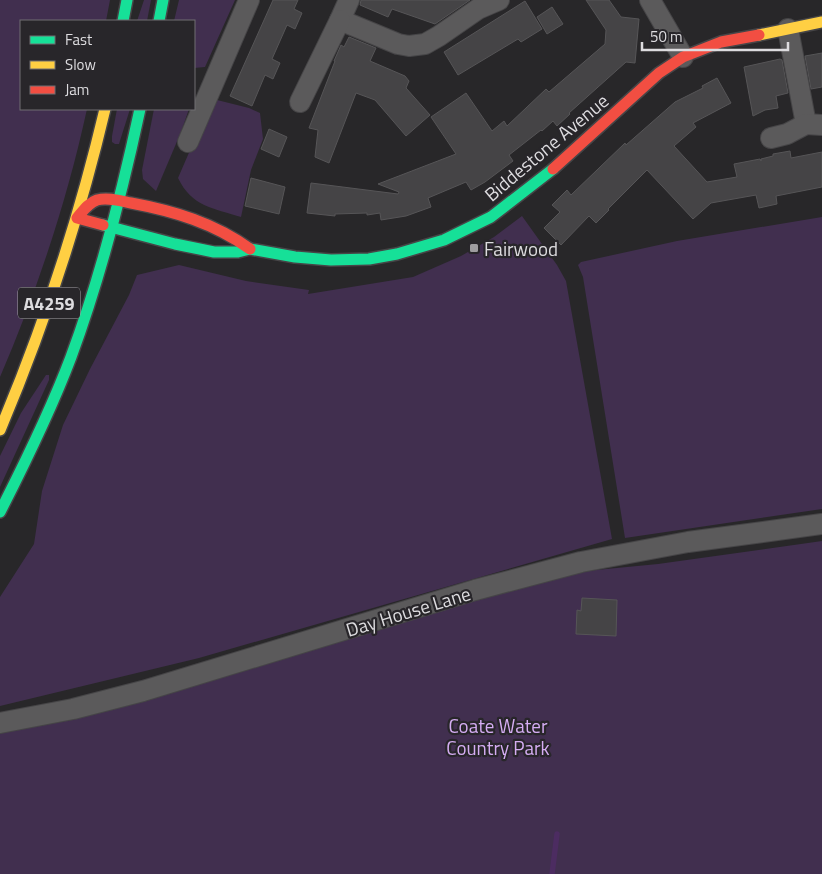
<svg xmlns="http://www.w3.org/2000/svg" width="822" height="874" font-family="'Titillium Web',sans-serif">
<style>
.green{fill:#412f4f}
.lines{fill:none;stroke-linecap:round;stroke-linejoin:round}
.stream{stroke:#4c2c61;stroke-width:5.5}
.building{fill:#454446;stroke:#565557}
.street-casing{stroke:#464547;stroke-width:22}
.fast-casing{stroke:#464547;stroke-width:14}
.slow-casing{stroke:#464547;stroke-width:14}
.jam-casing{stroke:#464547;stroke-width:14}
.street{stroke:#5b5a5b;stroke-width:20}
.fast{stroke:#16e098;stroke-width:11}
.slow{stroke:#ffcf43;stroke-width:11}
.jam{stroke:#f24e42;stroke-width:11}
.poi-dot{fill:#9e9d9f;stroke:#28262a;stroke-width:2}
.labels{text-anchor:middle;dominant-baseline:central;stroke-width:4.5;stroke-linejoin:round;paint-order:stroke}
.shield{fill:#28262a;stroke:#a7a5a9;stroke-width:1}
.shield-label{font-size:18px;font-weight:bold;fill:#dddcdf}
.street-label{font-size:19px;fill:#dddcdf;stroke:#28262a}
.poi-label{font-size:19px;fill:#dddcdf;stroke:#28262a;text-anchor:start}
.park-label{font-size:19px;fill:#d5adf3;stroke:#28262a}
</style>
<rect width="100%" height="100%" fill="#282729"/>
<g class="green">
<path d="M 0,0 L 110,0 L 106,21 L 21,21 L 21,109 L 87,109 C 67,201 37,291 0,377 Z"/>
<path d="M 144,0 L 151,0 L 147,21 L 137,21 Z"/>
<path d="M 179,0 L 235,0 L 205,67 L 194,68 L 194,21 L 174,21 Z"/>
<path d="M 217,100 L 249,108 L 260,113 L 263,139 L 251,170 L 241,217 C 213,208 192,207 178,178 L 191,148 L 206,105 Z"/>
<path d="M 117,109 L 130,109 L 119,144 L 115,144 L 112,142 L 112,136 Z"/>
<path d="M 154,109 L 189,109 L 181,132 L 156,191 L 143,179 L 142,170 Z"/>
<path d="M 522,216 L 557,265 L 566,281 L 612,539 L 199,658 L 0,706 L 0,597 L 34,544 L 42,491 L 63,425 L 90,369 L 129,295 L 137,275 L 179,265 L 246,281 L 309,290 L 308,294 L 413,277 L 461,256 L 494,237 Z"/>
<path d="M 822,217 L 822,509 L 625,538 L 583,277 L 578,265 L 581,262 L 677,241 Z"/>
<path d="M 46,375 L 49,375 L 49,380 L 0,487 L 0,456 L 21,413 Z"/>
<path d="M 822,541 L 822,874 L 0,874 L 0,733 L 76,719 L 565,573 L 658,564 Z"/>
</g>
<g class="lines">
<path class="stream" d="M 552,874 L 557,834"/>
</g>
<g class="building">
<path d="M 273,0 L 298,0 L 294,9 L 302,13 L 295,29 L 287,25 L 272,59 L 280,63 L 273,79 L 265,75 L 252,106 L 230,96 Z"/>
<path d="M 361,0 L 470,0 L 435,24 L 392,9 L 388,17 L 360,5 Z"/>
<path d="M 586,0 L 609,0 L 621,17 L 639,19 L 635,63 L 626,62 L 569,113 L 570,114 L 557,126 L 553,121 L 542,131 L 541,130 L 509,155 L 513,161 L 485,182 L 471,190 L 466,182 L 428,198 L 431,207 L 406,216 L 381,220 L 380,213 L 367,215 L 367,213 L 335,214 L 335,216 L 307,213 L 311,183 L 398,194 L 399,192 L 378,184 L 456,154 L 431,117 L 466,93 L 492,131 L 504,121 L 507,126 L 546,89 L 549,92 L 605,44 L 606,30 Z"/>
<path d="M 525,1 L 542,29 L 521,42 L 518,39 L 458,75 L 444,52 Z"/>
<path d="M 552,7 L 563,24 L 547,34 L 537,17 Z"/>
<path d="M 349,37 L 376,48 L 370,61 L 405,76 L 409,81 L 406,88 L 430,115 L 406,136 L 375,100 L 356,93 L 329,163 L 315,157 L 318,130 L 309,128 L 335,61 L 334,61 L 341,45 L 344,47 Z"/>
<path d="M 822,53 L 822,87 L 811,89 L 805,56 Z"/>
<path d="M 780,59 L 782,60 L 788,93 L 776,96 L 778,108 L 765,110 L 753,116 L 744,67 Z"/>
<path d="M 717,78 L 731,103 L 693,123 L 696,127 L 674,146 L 707,182 L 737,177 L 734,164 L 760,159 L 761,161 L 761,159 L 773,156 L 773,154 L 790,151 L 791,158 L 822,152 L 822,187 L 776,196 L 777,204 L 759,208 L 756,195 L 711,203 L 693,219 L 647,170 L 608,209 L 609,210 L 596,223 L 589,216 L 561,245 L 544,228 L 560,212 L 552,205 L 567,190 L 571,195 L 625,143 L 626,145 L 675,102 L 703,88 L 702,86 Z"/>
<path d="M 269,129 L 287,137 L 279,157 L 261,149 Z"/>
<path d="M 251,178 L 285,187 L 279,214 L 245,206 Z"/>
<path d="M 582,598 L 617,600 L 616,636 L 576,634 L 577,610 L 581,611 Z"/>
</g>
<g class="lines">
<g class="street-casing">
<g id="street">
<path d="M 349,0 L 340,20 L 398,44 L 409,46 L 425,44 L 439,36 L 478,9 L 499,0"/>
<path d="M 650,0 L 683,57"/>
<path d="M 788,29 L 806,124"/>
<path d="M 300,102 L 340,20"/>
<path d="M 771,138 L 787,134 L 806,124 L 822,125"/>
<path d="M 188,142 L 249,0"/>
<path d="M 0,723 L 73,709 L 143,691 L 475,590 L 581,562 L 688,542 L 822,524"/>
</g>
</g>
<g class="fast-casing">
<g id="fast">
<path d="M 123,21 L 127,0"/>
<path d="M 159,21 L 163,0"/>
<path d="M 103,225 L 175,244 L 214,252 L 238,252 L 250,249 L 295,257 L 331,260 L 369,259 L 397,254 L 444,240 L 491,217 L 553,169"/>
<path d="M 0,512 C 26,461 51,410 71,357 C 101,276 122,193 140,109"/>
</g>
</g>
<g class="slow-casing">
<g id="slow">
<path d="M 759,35 L 822,22"/>
<path d="M 0,430 C 44,326 79,219 105,109"/>
</g>
</g>
<g class="jam-casing">
<g id="jam">
<path d="M 553,169 L 659,73 L 683,57 L 721,42 L 759,35"/>
<path d="M 103,225 L 77,218 C 83,211 88,203 97,200 C 108,197 121,201 131,203 C 174,211 214,223 250,249"/>
</g>
</g>
<use href="#street" class="street"/>
<use href="#fast" class="fast"/>
<use href="#slow" class="slow"/>
<use href="#jam" class="jam"/>
</g>
<rect class="poi-dot" x="469" y="243" width="10" height="10" rx="2.5"/>
<g class="labels">
<rect class="shield" x="18" y="287.5" width="62" height="31" rx="4"/>
<g class="shield-label">
<text x="49" y="303">A4259</text>
</g>
<g class="street-label">
<text transform="translate(546 147) rotate(-40)">Biddestone Avenue</text>
<text transform="translate(408 611) rotate(-17)">Day House Lane</text>
</g>
<g class="poi-label">
<text x="484" y="248">Fairwood</text>
</g>
<g class="park-label">
<text x="498" y="725">Coate Water<tspan x="498" dy="22">Country Park</tspan></text>
</g>
</g>
<rect x="20" y="20" width="175" height="90" fill="#28262a" stroke="#706f72"/>
<rect x="30" y="36" width="25" height="8" fill="#16e098" stroke="#706f72"/>
<text x="65" y="45" font-size="15" fill="#dddcdf">Fast</text>
<rect x="30" y="61" width="25" height="8" fill="#ffcf43" stroke="#706f72"/>
<text x="65" y="70" font-size="15" fill="#dddcdf">Slow</text>
<rect x="30" y="86" width="25" height="8" fill="#f24e42" stroke="#706f72"/>
<text x="65" y="95" font-size="15" fill="#dddcdf">Jam</text>
<path d="M642 42v8h146v-8" fill="none" stroke="#dddcdf" stroke-width="2.5"/>
<text x="650" y="42" font-size="15" fill="#dddcdf" stroke="#28262a" stroke-width="4" paint-order="stroke">50 m</text>
</svg>
